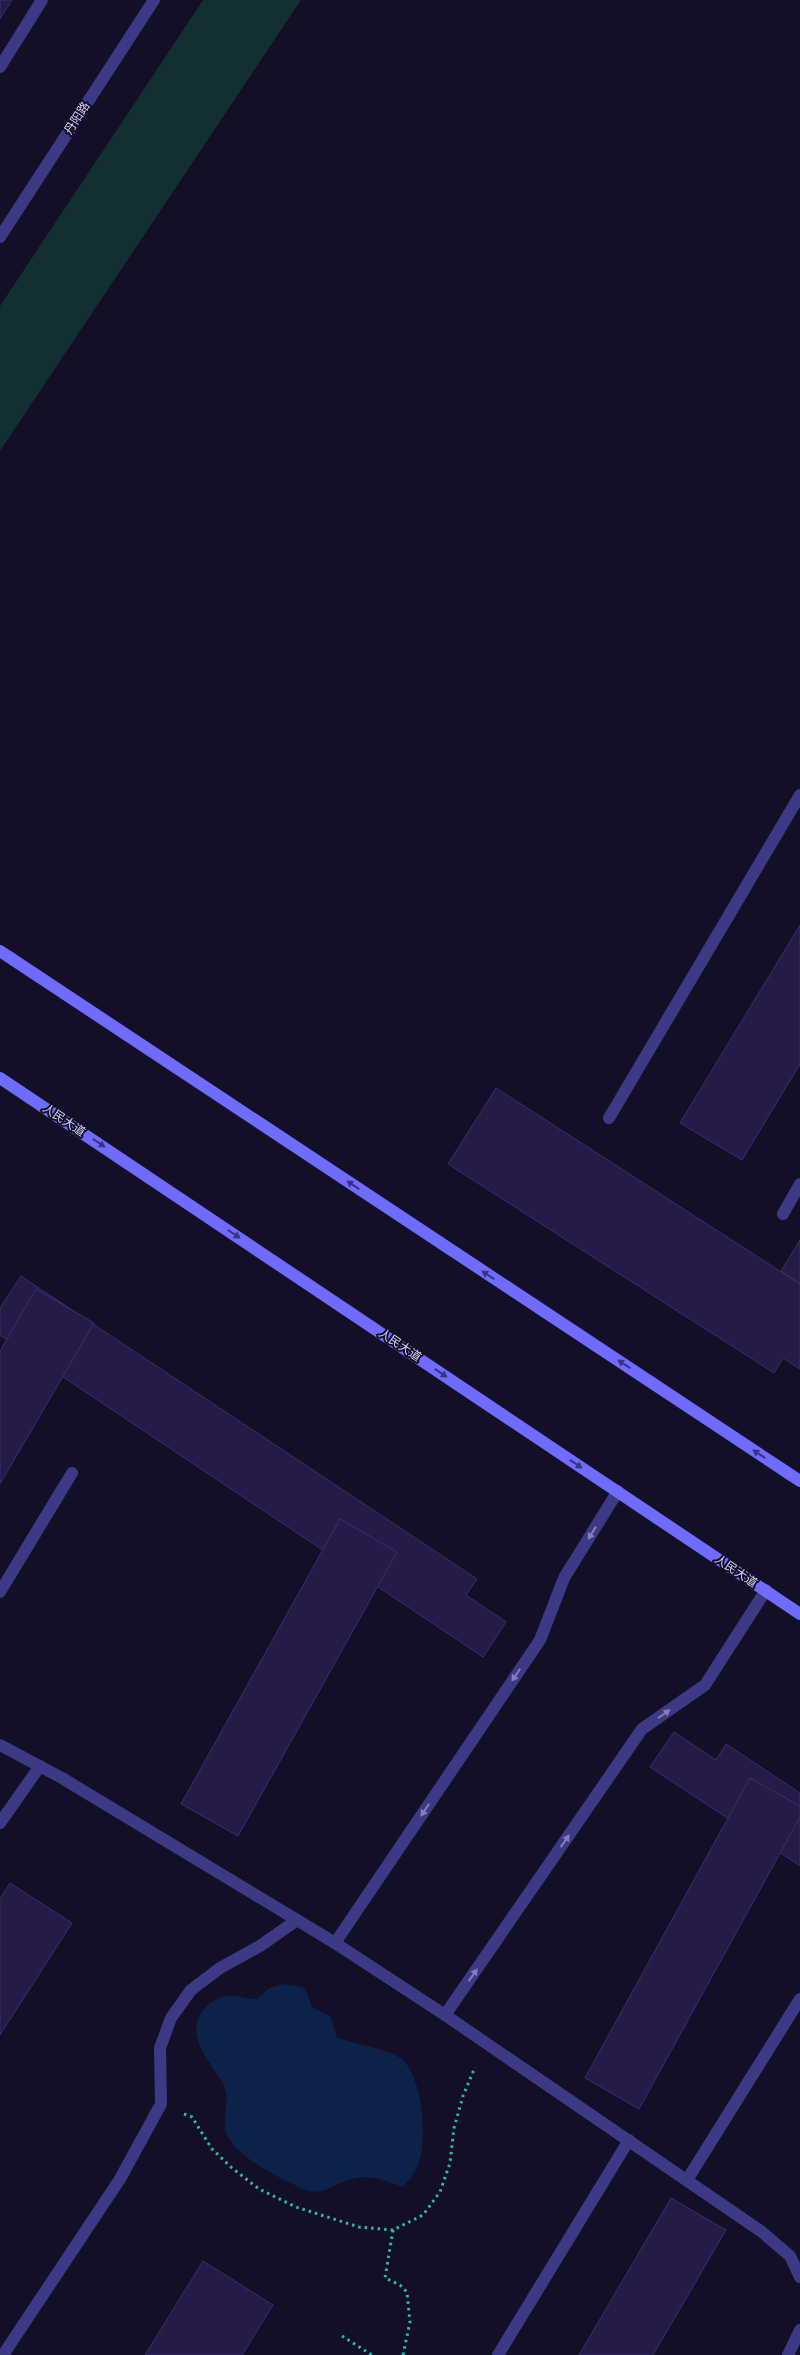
<svg xmlns="http://www.w3.org/2000/svg" width="800" height="2355" font-family="'DejaVu Sans','Noto Sans SC',sans-serif">
<style>
.green{fill:#12302f}
.water{fill:#0c2248}
.building{fill:#241b47;stroke:#3b2d73}
.lines{fill:none;stroke-linecap:round;stroke-linejoin:round}
.path{stroke:#2fb8b0;stroke-width:3;stroke-dasharray:2.5 4;stroke-linecap:butt}
.service{stroke:#3d3a85;stroke-width:12}
.tertiary{stroke:#3d3a85;stroke-width:12}
.secondary{stroke:#6f6bff;stroke-width:12}
.oneway{fill:#38347d}
.oneway2{fill:#837fbc}
.labels{text-anchor:middle;dominant-baseline:central;stroke-width:4;stroke-linejoin:round;paint-order:stroke}
.street-label{font-size:12px;fill:#d9d4ff;stroke:#130f26}
</style>
<rect width="100%" height="100%" fill="#130f26"/>
<path class="green" d="M 203,0 L 301,0 L 0,451 L 0,306 Z"/>
<path class="water" d="M 283,1984 L 303,1987 L 307,1993 L 312,2007 L 330,2016 L 337,2037 C 357,2046 380,2046 399,2057 C 423,2072 428,2141 418,2165 C 414,2174 409,2181 403,2187 C 388,2181 372,2175 356,2178 C 333,2182 323,2200 299,2187 C 277,2176 228,2154 225,2127 C 223,2114 230,2100 224,2086 C 212,2062 181,2036 205,2008 C 211,2001 219,1997 228,1996 C 238,1995 248,2000 258,1999 L 269,1988 Z"/>
<g class="building">
<path d="M 0,0 L 12,0 L 0,19 Z"/>
<path d="M 800,925 L 800,1064 L 742,1160 L 680,1123 Z"/>
<path d="M 496,1088 L 800,1284 L 800,1369 L 783,1358 L 774,1373 L 448,1164 Z"/>
<path d="M 800,1240 L 800,1283 L 781,1271 Z"/>
<path d="M 21,1276 L 477,1579 L 466,1595 L 506,1622 L 483,1657 L 0,1335 L 0,1308 Z"/>
<path d="M 36,1289 L 94,1323 L 0,1484 L 0,1351 Z"/>
<path d="M 340,1519 L 397,1552 L 238,1836 L 181,1804 Z"/>
<path d="M 674,1732 L 716,1760 L 726,1744 L 800,1793 L 800,1866 L 650,1767 Z"/>
<path d="M 750,1778 L 800,1806 L 800,1817 L 639,2109 L 585,2078 Z"/>
<path d="M 10,1883 L 72,1923 L 0,2035 L 0,1899 Z"/>
<path d="M 671,2198 L 726,2230 L 653,2355 L 579,2355 Z"/>
<path d="M 203,2261 L 273,2305 L 242,2355 L 145,2355 Z"/>
</g>
<g class="lines">
<g class="path">
<path d="M 184,2114 L 192,2117 L 212,2149 L 232,2168 L 259,2189 L 296,2207 L 359,2227 L 393,2230 L 423,2215 L 440,2192 L 450,2163 L 454,2128 L 463,2096 L 475,2067"/>
<path d="M 393,2230 L 385,2278 L 400,2285 L 407,2292 L 410,2322 L 403,2355"/>
<path d="M 342,2336 L 372,2355"/>
</g>
<g class="service">
<path d="M 0,67 L 42,0"/>
<path d="M 609,1118 L 800,795"/>
<path d="M 783,1214 L 800,1184"/>
<path d="M 0,1592 L 72,1473"/>
<path d="M 0,1745 L 62,1778 L 335,1943 L 445,2015 L 762,2232 L 790,2256 L 800,2277"/>
<path d="M 0,1823 L 40,1766"/>
<path d="M 335,1943 L 540,1640 L 564,1578 L 618,1491"/>
<path d="M 445,2015 L 642,1729 L 705,1685 L 766,1590"/>
<path d="M 687,2180 L 800,1999"/>
<path d="M 3,2355 L 120,2179 L 161,2104 L 160,2048 L 171,2018 L 191,1990 L 220,1968 L 260,1946 L 297,1920"/>
<path d="M 498,2355 L 629,2140"/>
<path d="M 788,2355 L 800,2330"/>
</g>
<path class="tertiary" d="M 0,237 L 154,0"/>
<g class="secondary">
<path d="M 0,951 L 800,1481"/>
<path d="M 0,1078 L 800,1614"/>
</g>
</g>
<defs><path id="oneway-solid" d="M-6-.8H1V-3.2L6.5 0L1 3.2V.8H-6Z" transform="scale(1.25)"/></defs>
<g class="oneway">
<use href="#oneway-solid" transform="translate(99 1143) rotate(34)"/>
<use href="#oneway-solid" transform="translate(353 1185) rotate(-147)"/>
<use href="#oneway-solid" transform="translate(234 1234) rotate(34)"/>
<use href="#oneway-solid" transform="translate(488 1275) rotate(-147)"/>
<use href="#oneway-solid" transform="translate(624 1364) rotate(-147)"/>
<use href="#oneway-solid" transform="translate(441 1373) rotate(34)"/>
<use href="#oneway-solid" transform="translate(759 1454) rotate(-147)"/>
<use href="#oneway-solid" transform="translate(576 1464) rotate(34)"/>
</g>
<g class="oneway2">
<use href="#oneway-solid" transform="translate(592 1533) rotate(122)"/>
<use href="#oneway-solid" transform="translate(516 1675) rotate(124)"/>
<use href="#oneway-solid" transform="translate(664 1714) rotate(-35)"/>
<use href="#oneway-solid" transform="translate(425 1810) rotate(124)"/>
<use href="#oneway-solid" transform="translate(565 1841) rotate(-55)"/>
<use href="#oneway-solid" transform="translate(473 1975) rotate(-55)"/>
</g>
<g class="labels">
<g class="street-label">
<text transform="translate(77 118) rotate(-57)">丹阳路</text>
<text transform="translate(64 1120) rotate(34)">人民大道</text>
<text transform="translate(400 1345) rotate(34)">人民大道</text>
<text transform="translate(736 1571) rotate(34)">人民大道</text>
</g>
</g>
</svg>
